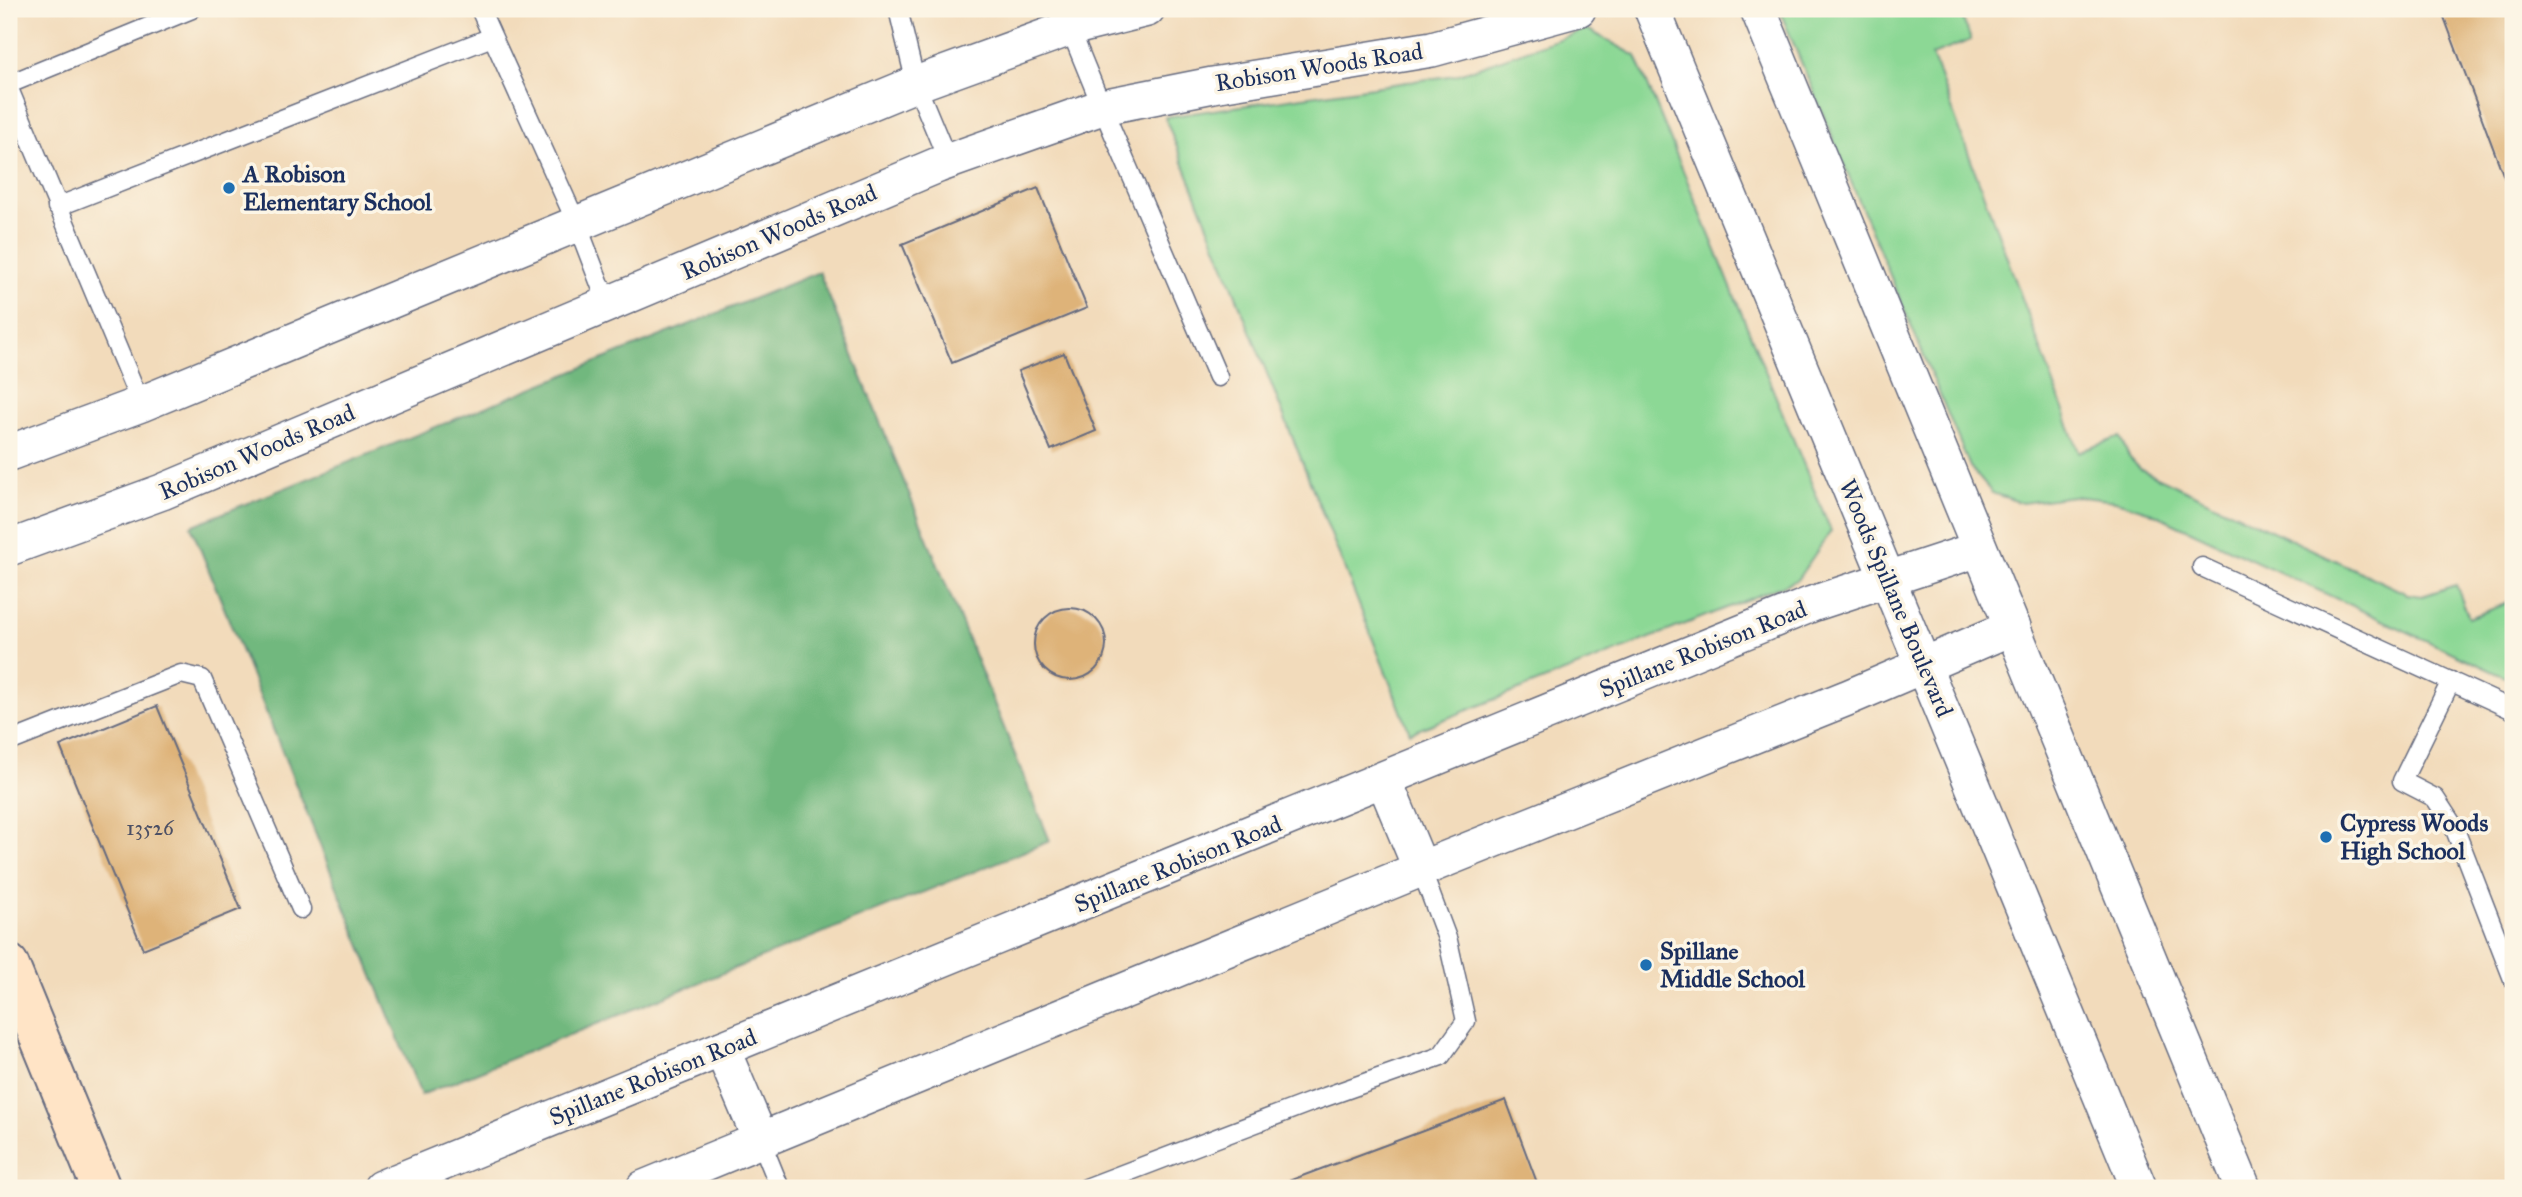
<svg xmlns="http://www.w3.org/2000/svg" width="2522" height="1197" font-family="'IM FELL Great Primer',serif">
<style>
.green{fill:#8cd895;stroke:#54847a;stroke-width:2}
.forest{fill:#71b87e;stroke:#46746e;stroke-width:2}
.building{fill:#deb379}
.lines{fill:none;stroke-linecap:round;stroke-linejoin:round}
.lane-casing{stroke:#666b7f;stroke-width:21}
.street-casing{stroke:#666b7f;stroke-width:38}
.secondary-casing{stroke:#666b7f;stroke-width:42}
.lane{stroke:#fff;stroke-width:18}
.street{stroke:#fff;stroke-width:35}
.secondary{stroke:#ffe4c6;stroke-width:38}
.poi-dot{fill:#1f6fb2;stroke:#fcf5e5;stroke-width:2.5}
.labels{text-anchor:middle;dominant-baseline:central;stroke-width:7;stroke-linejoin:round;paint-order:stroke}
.number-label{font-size:21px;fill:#4c5065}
.street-label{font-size:24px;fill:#1b2f5e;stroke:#fcf5e5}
.poi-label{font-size:24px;font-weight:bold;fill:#1b2f5e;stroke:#fcf5e5;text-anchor:start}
</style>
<rect width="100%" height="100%" fill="#fcf5e5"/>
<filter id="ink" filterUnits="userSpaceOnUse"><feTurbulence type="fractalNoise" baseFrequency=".0143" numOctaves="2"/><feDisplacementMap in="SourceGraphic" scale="14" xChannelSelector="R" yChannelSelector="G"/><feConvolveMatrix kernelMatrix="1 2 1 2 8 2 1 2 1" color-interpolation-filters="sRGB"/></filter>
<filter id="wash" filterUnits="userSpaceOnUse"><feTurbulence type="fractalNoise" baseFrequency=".00686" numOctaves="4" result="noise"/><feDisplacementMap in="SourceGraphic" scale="28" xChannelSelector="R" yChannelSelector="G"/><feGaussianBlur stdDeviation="1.57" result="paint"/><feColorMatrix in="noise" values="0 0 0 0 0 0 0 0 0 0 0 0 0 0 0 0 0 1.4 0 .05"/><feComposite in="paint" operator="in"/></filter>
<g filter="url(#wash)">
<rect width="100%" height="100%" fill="#f2dbbb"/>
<g class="green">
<path d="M 1779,9 L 1959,9 L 1971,40 L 1932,55 L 2079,452 L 2120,437 L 2129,457 L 2140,469 L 2407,594 L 2422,596 L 2456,585 L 2469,618 L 2513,601 L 2513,681 L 2148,511 L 2116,501 L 2073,496 L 2022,503 L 1992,493 L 1970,467 Z"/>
<path d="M 1587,29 L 1636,56 L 1831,531 L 1797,580 L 1410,733 L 1165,117 L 1456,75 Z"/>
</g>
<path class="forest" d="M 819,272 L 1050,841 L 421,1095 L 191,526 Z"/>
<g id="blocks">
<g class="building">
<path d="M 2441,9 L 2513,9 L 2513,201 Z"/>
<path d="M 1038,188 L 1087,308 L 952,363 L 902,244 Z"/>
<path d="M 1064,353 L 1096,431 L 1051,450 L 1018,371 Z"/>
<circle cx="1070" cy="644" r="36"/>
<path d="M 157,706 L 241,909 L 143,949 L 60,746 Z"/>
<path d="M 1506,1100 L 1539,1188 L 1270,1188 Z"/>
</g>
</g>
</g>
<g filter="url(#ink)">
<use href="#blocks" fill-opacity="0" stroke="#666b7f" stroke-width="2"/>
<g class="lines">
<g class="lane-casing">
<g id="lane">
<path d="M 480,9 L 577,224 L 608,305"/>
<path d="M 898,9 L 916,84 L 948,161"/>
<path d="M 1062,9 L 1102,107 L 1218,377"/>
<path d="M 9,84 L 192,9"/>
<path d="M 9,89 L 141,404"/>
<path d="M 57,207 L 492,37"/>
<path d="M 2202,567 L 2513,710"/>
<path d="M 2451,681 L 2402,781 L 2435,798 L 2454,827 L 2513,979"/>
<path d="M 9,742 L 181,674 L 202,679 L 301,909"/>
<path d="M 761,1141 L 780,1188"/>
<path d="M 1086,1188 L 1311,1102 L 1441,1056 L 1466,1021 L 1448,941 L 1421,869"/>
</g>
</g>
<g class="street-casing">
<g id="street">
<path d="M 1652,9 L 2139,1188"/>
<path d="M 1758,9 L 2243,1188"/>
<path d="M 9,453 L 141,404 L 908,87 L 1070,28 L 1147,9"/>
<path d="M 9,548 L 162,492 L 938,165 L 1102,107 L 1213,85 L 1432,49 L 1578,9"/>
<path d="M 1384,780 L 1421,869"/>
<path d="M 722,1049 L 761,1141"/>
<path d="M 381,1188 L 1812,604 L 1979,549"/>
<path d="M 644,1188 L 1421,869 L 1847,698 L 2013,627"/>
</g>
</g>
<g class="secondary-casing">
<path id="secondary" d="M 9,964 L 101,1188"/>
</g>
<use href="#lane" class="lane"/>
<use href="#street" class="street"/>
<use href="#secondary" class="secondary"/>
</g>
</g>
<g class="poi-dot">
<circle cx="229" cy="188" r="7"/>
<circle cx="2326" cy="837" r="7"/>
<circle cx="1646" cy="965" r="7"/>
</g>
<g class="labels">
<g class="number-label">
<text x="150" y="828">13526</text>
</g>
<g class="street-label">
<text transform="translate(1319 67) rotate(-9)">Robison Woods Road</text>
<text transform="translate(779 232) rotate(-23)">Robison Woods Road</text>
<text transform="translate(257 452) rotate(-23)">Robison Woods Road</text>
<text transform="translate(1896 598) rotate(67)">Woods Spillane Boulevard</text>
<text transform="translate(1703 649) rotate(-22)">Spillane Robison Road</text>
<text transform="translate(1178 864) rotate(-22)">Spillane Robison Road</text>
<text transform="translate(653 1077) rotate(-22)">Spillane Robison Road</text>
</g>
<g class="poi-label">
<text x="243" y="174">A Robison<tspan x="243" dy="28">Elementary School</tspan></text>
<text x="2340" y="823">Cypress Woods<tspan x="2340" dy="28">High School</tspan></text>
<text x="1660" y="951">Spillane<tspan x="1660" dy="28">Middle School</tspan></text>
</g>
</g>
<rect width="2522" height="1197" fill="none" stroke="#fcf5e5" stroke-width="35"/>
</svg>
